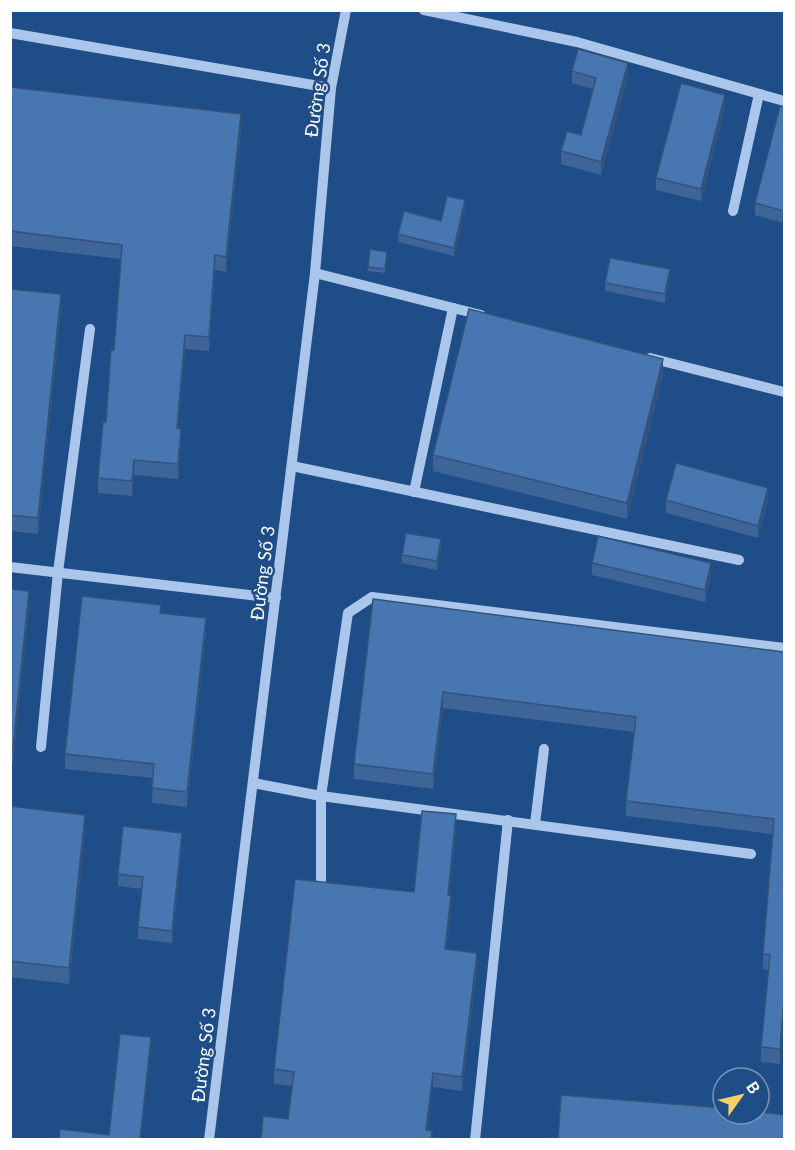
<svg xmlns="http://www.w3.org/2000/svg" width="795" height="1150" font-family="Lato,sans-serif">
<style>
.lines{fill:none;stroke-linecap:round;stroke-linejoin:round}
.minor{stroke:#aac7eb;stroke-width:10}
.wall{fill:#3e6598}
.shaded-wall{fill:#32537c}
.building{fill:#4876b1;stroke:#32537c;stroke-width:1.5}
.labels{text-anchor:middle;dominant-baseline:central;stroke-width:5;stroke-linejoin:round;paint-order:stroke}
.street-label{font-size:18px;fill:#fff;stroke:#1f4d88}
</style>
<rect width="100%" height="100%" fill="#1f4d88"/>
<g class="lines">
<g class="minor">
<path d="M 424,10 L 577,42 L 784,101"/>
<path d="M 10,33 L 331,88"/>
<path d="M 733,211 L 759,94"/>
<path d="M 315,273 L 481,315"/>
<path d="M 650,358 L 784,392"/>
<path d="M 292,466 L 739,560"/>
<path d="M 414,492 L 453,308"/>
<path d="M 10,567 L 276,598"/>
<path d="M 41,747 L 58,572 L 90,329"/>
<path d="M 253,783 L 321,796 L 751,854"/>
<path d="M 535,824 L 544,749"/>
<path d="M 321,880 L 321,796 L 348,613 L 372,597 L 784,648"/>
<path d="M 209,1140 L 315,273 L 331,88 L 346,10"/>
<path d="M 475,1140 L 508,820"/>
</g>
</g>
<g class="wall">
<path d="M 572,71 L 628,76 L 601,175 L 561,164 L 561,151 L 581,135 L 593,89 L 572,83 Z"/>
<path d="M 10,87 L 241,129 L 226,272 L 215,270 L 209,351 L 185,349 L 178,428 L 181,443 L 178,479 L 134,475 L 132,496 L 98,493 L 98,478 L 106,422 L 114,350 L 121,259 L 10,246 Z"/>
<path d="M 725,107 L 701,201 L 656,190 L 656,178 Z"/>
<path d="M 784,107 L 784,223 L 755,215 L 755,203 Z"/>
<path d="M 465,209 L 454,256 L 398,242 L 398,234 L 441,221 Z"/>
<path d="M 387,256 L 385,273 L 368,271 L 368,267 Z"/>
<path d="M 670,278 L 665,303 L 605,291 L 605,283 Z"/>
<path d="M 10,289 L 61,310 L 38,534 L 10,531 Z"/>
<path d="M 663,375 L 627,519 L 433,471 L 433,455 Z"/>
<path d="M 666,500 L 768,500 L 758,538 L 666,513 Z"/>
<path d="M 441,547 L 437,570 L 402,563 L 402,555 Z"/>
<path d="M 592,563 L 711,575 L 705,602 L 592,575 Z"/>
<path d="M 10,589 L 29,607 L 13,763 L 10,763 Z"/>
<path d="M 373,599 L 784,652 L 784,1014 L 780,1064 L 761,1062 L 761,1047 L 769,970 L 763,969 L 763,954 L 772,834 L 626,816 L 626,801 L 634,732 L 443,708 L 433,789 L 354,779 L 354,764 Z"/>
<path d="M 161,613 L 206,632 L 187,807 L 152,803 L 153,778 L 65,769 L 65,754 Z"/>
<path d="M 10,806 L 85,830 L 69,984 L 10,977 Z"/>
<path d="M 456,829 L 449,895 L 451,910 L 446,949 L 477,968 L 462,1091 L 433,1087 L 288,1119 L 292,1086 L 274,1084 L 274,1069 L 414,892 Z"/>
<path d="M 182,845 L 172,943 L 138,939 L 138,927 L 142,889 L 118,886 L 118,874 Z"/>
</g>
<g class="shaded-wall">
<path d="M 628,63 L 628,76 L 601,175 L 601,162 Z"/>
<path d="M 725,95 L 725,107 L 701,201 L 701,189 Z"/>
<path d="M 241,114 L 241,129 L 226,272 L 226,257 Z"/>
<path d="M 465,200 L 465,209 L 454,256 L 454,248 Z"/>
<path d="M 215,255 L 215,270 L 209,351 L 209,337 Z"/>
<path d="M 670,269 L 670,278 L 665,303 L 665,294 Z"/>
<path d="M 61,294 L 61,310 L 38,534 L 38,518 Z"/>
<path d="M 185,335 L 185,349 L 177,443 L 177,428 Z"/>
<path d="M 663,359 L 663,375 L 627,519 L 627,503 Z"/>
<path d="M 181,429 L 181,443 L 178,479 L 178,464 Z"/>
<path d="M 134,460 L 134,475 L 132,496 L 132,481 Z"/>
<path d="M 768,488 L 768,500 L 758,538 L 758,526 Z"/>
<path d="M 441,539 L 441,547 L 437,570 L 437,561 Z"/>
<path d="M 711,563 L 711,575 L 705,602 L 705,590 Z"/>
<path d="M 29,591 L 29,607 L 13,763 L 13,747 Z"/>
<path d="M 206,618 L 206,632 L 187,807 L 187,792 Z"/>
<path d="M 443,692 L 443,708 L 433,789 L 433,774 Z"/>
<path d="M 456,814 L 456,829 L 448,910 L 448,895 Z"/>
<path d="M 85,815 L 85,830 L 69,984 L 69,968 Z"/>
<path d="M 182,833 L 182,845 L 172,943 L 172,931 Z"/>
<path d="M 451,895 L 451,910 L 445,964 L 445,949 Z"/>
<path d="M 477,953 L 477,968 L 462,1091 L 462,1077 Z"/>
<path d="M 784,999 L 784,1014 L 780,1064 L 780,1049 Z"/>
<path d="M 151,1037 L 151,1052 L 141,1140 L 140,1140 Z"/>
<path d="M 433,1073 L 433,1087 L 427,1140 L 426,1130 Z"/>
</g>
<g class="building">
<path d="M 578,49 L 628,63 L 601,162 L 561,151 L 567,131 L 581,135 L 596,78 L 572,71 Z"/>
<path d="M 681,83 L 725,95 L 701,189 L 656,178 Z"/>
<path d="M 10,87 L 241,114 L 226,257 L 215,255 L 209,337 L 185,335 L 177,428 L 181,429 L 178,464 L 134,460 L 132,481 L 98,478 L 103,422 L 106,422 L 111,350 L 114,350 L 122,245 L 10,231 Z"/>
<path d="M 780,106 L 784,107 L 784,211 L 755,203 Z"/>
<path d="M 447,196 L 465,200 L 454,248 L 398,234 L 404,211 L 441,221 Z"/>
<path d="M 370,249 L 387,252 L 385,269 L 368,267 Z"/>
<path d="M 610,258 L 670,269 L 665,294 L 605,283 Z"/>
<path d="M 10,289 L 61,294 L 38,518 L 10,515 Z"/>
<path d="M 469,309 L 663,359 L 627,503 L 433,455 Z"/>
<path d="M 676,463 L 768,488 L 758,526 L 666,500 Z"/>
<path d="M 406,533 L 441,539 L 437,561 L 402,555 Z"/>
<path d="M 598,536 L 711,563 L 705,590 L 592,563 Z"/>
<path d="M 10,589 L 29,591 L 13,747 L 10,747 Z"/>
<path d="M 82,596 L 161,605 L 160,613 L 206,618 L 187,792 L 152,788 L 154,764 L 65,754 Z"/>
<path d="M 373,599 L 784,652 L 784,999 L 780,1049 L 761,1047 L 770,955 L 763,954 L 774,819 L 626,801 L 636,717 L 443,692 L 433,774 L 354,764 Z"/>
<path d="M 10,806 L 85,815 L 69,968 L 10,961 Z"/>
<path d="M 422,811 L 456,814 L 448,895 L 451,895 L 445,949 L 477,953 L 462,1077 L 433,1073 L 426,1130 L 432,1131 L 431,1137 L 450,1140 L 261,1140 L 263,1116 L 288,1119 L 294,1072 L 274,1069 L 295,879 L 414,892 Z"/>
<path d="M 123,826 L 182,833 L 172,931 L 138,927 L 143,877 L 118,874 Z"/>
<path d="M 120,1034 L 151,1037 L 140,1140 L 59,1140 L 60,1129 L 109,1135 Z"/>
<path d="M 561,1095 L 723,1108 L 723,1114 L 759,1114 L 759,1112 L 784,1115 L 784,1140 L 558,1140 Z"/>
</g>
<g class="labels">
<g class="street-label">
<text transform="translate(317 90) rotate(-82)">Đường Số 3</text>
<text transform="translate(262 573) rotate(-83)">Đường Số 3</text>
<text transform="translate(203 1055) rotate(-83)">Đường Số 3</text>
</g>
</g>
<rect width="795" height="1150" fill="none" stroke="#ffffff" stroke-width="24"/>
<g transform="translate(741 1096) rotate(56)"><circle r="28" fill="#1f4d88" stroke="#7994b8" stroke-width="1.5"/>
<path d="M0-4.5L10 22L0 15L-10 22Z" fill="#f8d06a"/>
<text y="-9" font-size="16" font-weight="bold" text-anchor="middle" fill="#ffffff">B</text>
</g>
</svg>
